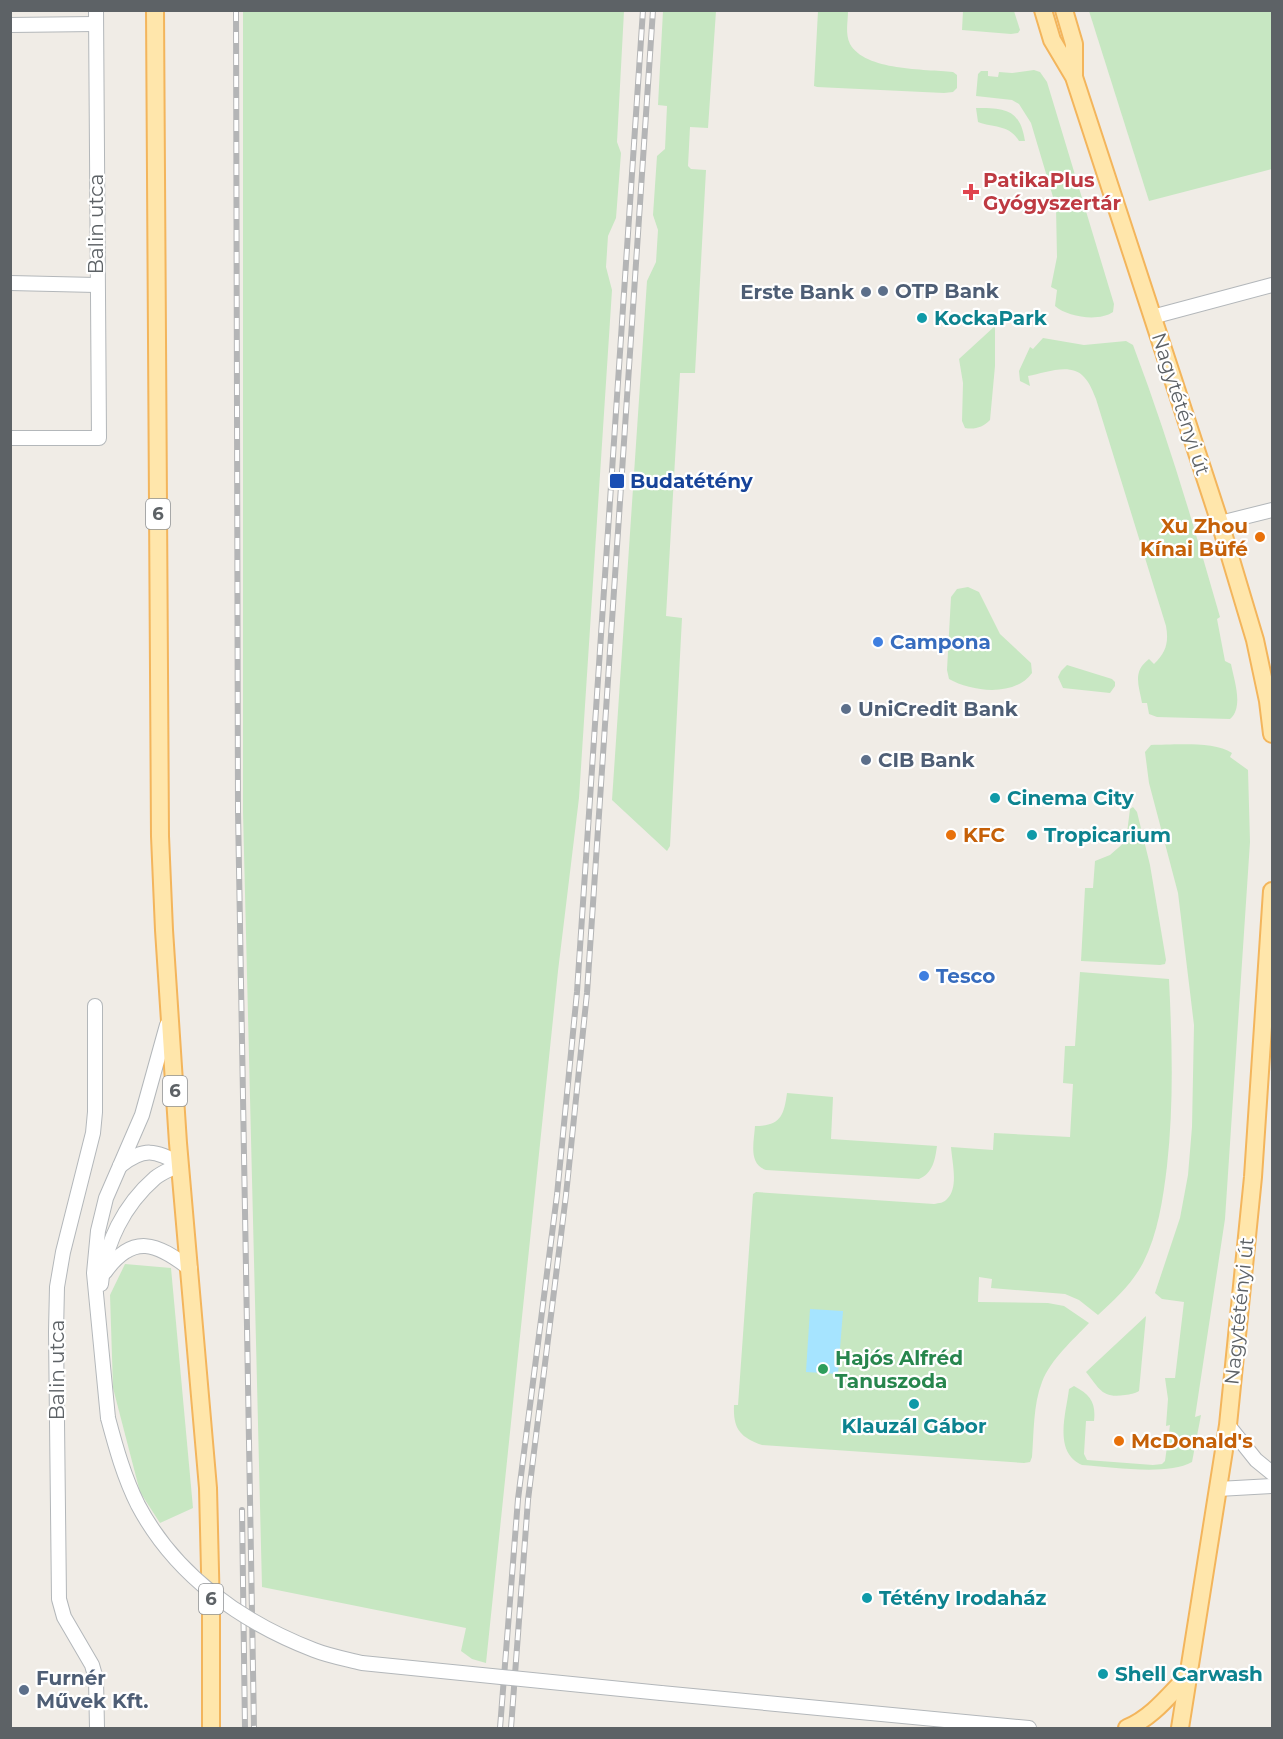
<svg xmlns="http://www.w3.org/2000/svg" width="1283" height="1739" font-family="Montserrat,sans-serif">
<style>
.green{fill:#c7e7c2}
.water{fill:#a6e4ff}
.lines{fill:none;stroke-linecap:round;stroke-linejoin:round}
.minor-casing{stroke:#b3b7ba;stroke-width:16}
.major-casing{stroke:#f3b55c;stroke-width:20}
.minor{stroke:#fff;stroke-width:14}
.major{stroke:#ffe6ab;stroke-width:16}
.rail-casing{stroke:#b4b5b6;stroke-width:6}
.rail{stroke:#fff;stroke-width:4;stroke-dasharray:11;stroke-linecap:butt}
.minor-bridge-casing{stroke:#b3b7ba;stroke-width:16;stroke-linecap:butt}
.minor-bridge{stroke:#fff;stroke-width:14}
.health-dot{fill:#e0444e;stroke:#fff;stroke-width:2}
.service-dot{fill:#5c6f8a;stroke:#fff;stroke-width:2}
.culture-dot{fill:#0f9aa8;stroke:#fff;stroke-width:2}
.transit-dot{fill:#1a4fb4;stroke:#fff;stroke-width:2}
.food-dot{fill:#e8710a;stroke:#fff;stroke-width:2}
.shop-dot{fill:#3f7fe0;stroke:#fff;stroke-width:2}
.leisure-dot{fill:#2e9e5b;stroke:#fff;stroke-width:2}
.labels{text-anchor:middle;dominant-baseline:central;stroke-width:4.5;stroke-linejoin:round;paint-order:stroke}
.shield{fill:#fff;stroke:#8e9194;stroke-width:1.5}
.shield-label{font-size:18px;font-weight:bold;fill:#5d6266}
.health-label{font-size:20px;font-weight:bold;fill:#be3a42;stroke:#fff;text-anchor:start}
.street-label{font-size:20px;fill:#5d6266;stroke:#fff}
.service-label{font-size:20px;font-weight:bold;fill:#4e5e75;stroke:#fff;text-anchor:start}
.culture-label{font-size:20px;font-weight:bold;fill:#0d838f;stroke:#fff;text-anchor:start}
.transit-label{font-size:20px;font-weight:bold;fill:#164399;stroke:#fff;text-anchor:start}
.food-label{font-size:20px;font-weight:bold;fill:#c56008;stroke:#fff;text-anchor:start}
.shop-label{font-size:20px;font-weight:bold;fill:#366cbe;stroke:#fff;text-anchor:start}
.leisure-label{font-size:20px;font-weight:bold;fill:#27864d;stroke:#fff;text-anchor:start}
</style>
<rect width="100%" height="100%" fill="#f0ece6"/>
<g class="green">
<path d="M 243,11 L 624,11 L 617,142 L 621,153 L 616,218 L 608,236 L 606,267 L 612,290 L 579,798 L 558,971 L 486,1663 L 472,1659 L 461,1651 L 466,1628 L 262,1587 L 243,812 Z"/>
<path d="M 663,11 L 716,11 L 708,128 L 690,127 L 688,166 L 691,169 L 706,170 L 695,373 L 680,373 L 666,616 L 682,618 L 670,846 L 667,851 L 612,800 L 647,281 L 656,262 L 658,230 L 653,215 L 657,156 L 665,149 L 667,106 L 658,105 Z"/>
<path d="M 818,11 L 848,11 C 848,21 845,34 850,44 C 865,71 925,69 953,72 L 957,75 L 957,88 L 953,92 L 944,93 L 817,87 L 814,86 Z"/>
<path d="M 963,11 L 1014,11 L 1020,30 L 1018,33 L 1011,34 L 962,30 Z"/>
<path d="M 1089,11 L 1272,11 L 1272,169 L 1149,201 Z"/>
<path d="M 1034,70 L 1040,72 L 1047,82 L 1114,304 L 1113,312 C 1099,322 1067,317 1055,306 L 1057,290 L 1051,287 L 1057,257 L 1056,207 L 1031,123 L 1019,104 L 1012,100 L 976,96 L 978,74 L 981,71 L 988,71 L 988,76 L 998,77 L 999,72 L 1012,73 Z"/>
<path d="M 976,108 C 1005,108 1020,109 1025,141 L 1019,141 C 1009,124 993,128 978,122 Z"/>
<path d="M 995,326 L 995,366 L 990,420 C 983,427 975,430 965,428 L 962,421 L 963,383 L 959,359 Z"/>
<path d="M 1043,338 L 1084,345 L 1126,341 L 1133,345 C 1167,435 1194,526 1220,617 L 1217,619 L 1225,661 L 1231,664 C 1234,680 1244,707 1230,719 L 1157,717 L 1149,714 L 1147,703 L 1142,703 C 1139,685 1132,672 1149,659 L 1154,664 C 1166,653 1169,642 1166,626 L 1096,399 C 1093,392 1090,383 1084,377 C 1071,362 1045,373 1028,376 L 1030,386 L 1020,381 L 1019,371 L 1030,347 L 1033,349 Z"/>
<path d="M 968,587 L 979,592 L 1000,634 L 1031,663 L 1032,673 C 1015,697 972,692 949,679 L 947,670 L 951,597 L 957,589 Z"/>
<path d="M 1067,665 L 1112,679 L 1115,682 L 1115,686 L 1110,693 L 1063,688 L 1058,677 L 1061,671 Z"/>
<path d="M 1151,745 C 1173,745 1214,741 1232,753 L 1230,757 L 1248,770 L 1250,842 L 1225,1219 L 1195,1417 L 1201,1415 L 1192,1462 C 1167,1476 1112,1467 1082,1465 C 1053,1452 1066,1414 1069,1389 L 1074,1386 C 1091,1395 1096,1403 1094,1421 L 1086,1421 L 1084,1454 L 1087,1460 L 1153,1465 L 1162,1464 L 1165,1461 L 1170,1425 L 1166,1426 L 1168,1399 L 1165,1378 L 1175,1378 L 1184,1302 L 1162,1299 L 1155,1293 L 1180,1218 L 1188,1175 L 1192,1127 L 1194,1025 L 1178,893 L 1149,783 L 1145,752 Z"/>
<path d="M 1133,807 L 1137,812 L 1150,865 L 1166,960 L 1165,964 L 1160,965 L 1081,961 L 1085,888 L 1093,888 L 1095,861 L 1110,855 L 1126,841 L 1130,809 Z"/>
<path d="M 1080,972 L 1169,979 C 1172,1042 1174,1102 1167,1166 C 1163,1199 1158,1234 1143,1263 C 1132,1284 1115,1299 1098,1315 L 1079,1300 L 1065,1294 L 991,1288 L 992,1279 L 979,1277 L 978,1302 L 1048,1303 L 1064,1306 L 1089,1323 C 1073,1340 1051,1359 1042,1382 C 1033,1405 1034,1433 1032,1457 L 1030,1462 L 1024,1463 L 762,1445 C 740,1437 733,1429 734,1405 L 738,1405 L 753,1194 L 756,1192 L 934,1204 C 939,1203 944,1203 947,1199 C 959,1188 952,1162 951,1147 L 993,1150 L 994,1133 L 1070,1137 L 1073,1084 L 1063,1083 L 1065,1046 L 1075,1046 Z"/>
<path d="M 787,1093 L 833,1097 L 831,1139 L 937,1146 C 935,1160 933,1173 919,1179 L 766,1170 C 748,1164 754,1142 755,1126 C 780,1126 784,1116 787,1093 Z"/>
<path d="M 125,1264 L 171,1268 L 193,1508 L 160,1523 L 140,1492 L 113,1388 L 110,1295 Z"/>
<path d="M 1146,1316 L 1139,1391 C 1134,1394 1131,1394 1125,1395 C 1102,1399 1099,1388 1086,1372 Z"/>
</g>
<path class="water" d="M 810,1309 L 843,1311 L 838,1374 L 806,1372 Z"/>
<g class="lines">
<g class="minor-casing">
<g id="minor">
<path d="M 10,25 L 95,24"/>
<path d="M 10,283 L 96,285"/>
<path d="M 1152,317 L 1272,285"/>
<path d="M 10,438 L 99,438 L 96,10"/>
<path d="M 1220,523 L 1272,510"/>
<path d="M 95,1006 L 95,1112 L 93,1133 L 63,1252 L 57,1287 L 56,1332 L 59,1599 L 64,1617 L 92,1665 L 96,1679 L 97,1728"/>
<path d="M 120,1166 C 144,1147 155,1150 180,1164"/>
<path d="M 105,1272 C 133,1233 157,1243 190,1269"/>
<path d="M 101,1284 C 105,1243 124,1205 155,1178 C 162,1172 172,1169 180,1164"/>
<path d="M 108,1418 L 94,1273 L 98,1231 L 106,1198 L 142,1115 L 167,1025"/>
<path d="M 1228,1425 L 1256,1460 L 1272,1473"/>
<path d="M 1218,1489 L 1272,1486"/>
<path d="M 661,1693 L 1029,1728"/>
</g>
</g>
<g class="major-casing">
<g id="major">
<path d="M 155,10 L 160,836 L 164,930 L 178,1143 L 208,1488 L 211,1612 L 211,1728"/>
<path d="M 1043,10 L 1052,40 L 1074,77 L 1220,523 L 1255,640 L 1268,701 L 1272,734"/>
<path d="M 1064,10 L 1074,44 L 1074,76"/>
<path d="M 1127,1728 C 1152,1718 1170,1694 1189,1675"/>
<path d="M 1180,1728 L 1228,1425 L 1253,1177 L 1272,891"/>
</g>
</g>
<use href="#minor" class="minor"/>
<use href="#major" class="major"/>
<g class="rail-casing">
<g id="rail">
<path d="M 236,10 L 238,811 L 254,1728"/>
<path d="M 242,1510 L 245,1728"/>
<path d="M 500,1728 L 518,1499 L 557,1195 L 577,992 L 643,10"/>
<path d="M 511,1728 L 528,1500 L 566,1195 L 587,993 L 653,10"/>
</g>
</g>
<use href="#rail" class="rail"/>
<g class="minor-bridge-casing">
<path id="minor-bridge" d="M 108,1418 C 116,1448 124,1477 138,1505 C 175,1575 241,1622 314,1650 C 329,1656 346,1659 362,1663 L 661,1693"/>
</g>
<use href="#minor-bridge" class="minor-bridge"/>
</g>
<path class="health-dot" d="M968 183h6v6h6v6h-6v6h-6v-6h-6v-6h6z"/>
<g class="service-dot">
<circle cx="883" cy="291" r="6"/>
<circle cx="866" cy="292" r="6"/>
<circle cx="846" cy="709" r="6"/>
<circle cx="866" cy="760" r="6"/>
<circle cx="24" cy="1690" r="6"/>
</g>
<g class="culture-dot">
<circle cx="922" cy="318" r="6"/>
<circle cx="995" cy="798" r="6"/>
<circle cx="1032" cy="835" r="6"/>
<circle cx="914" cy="1404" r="6"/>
<circle cx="867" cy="1598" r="6"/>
<circle cx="1103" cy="1674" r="6"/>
</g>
<rect class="transit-dot" x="609" y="473" width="16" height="16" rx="3"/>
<g class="food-dot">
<circle cx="1260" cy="537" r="6"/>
<circle cx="951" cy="835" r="6"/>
<circle cx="1119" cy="1441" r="6"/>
</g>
<g class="shop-dot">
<circle cx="878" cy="642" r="6"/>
<circle cx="924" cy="976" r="6"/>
</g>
<circle class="leisure-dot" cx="823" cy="1369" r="6"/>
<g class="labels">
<g class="shield">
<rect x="146" y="499" width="24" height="30" rx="4.5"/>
<rect x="163" y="1076" width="24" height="30" rx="4.5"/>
<rect x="199" y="1584" width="24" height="30" rx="4.5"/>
</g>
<g class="shield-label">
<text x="158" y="514">6</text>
<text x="175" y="1091">6</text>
<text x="211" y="1599">6</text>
</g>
<g class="health-label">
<text x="983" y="180">PatikaPlus<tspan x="983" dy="23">Gyógyszertár</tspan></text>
</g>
<g class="street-label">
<text transform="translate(96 224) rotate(-90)">Balin utca</text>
<text transform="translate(1181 404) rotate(72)">Nagytétényi út</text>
<text transform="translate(1239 1311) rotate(-84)">Nagytétényi út</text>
<text transform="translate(57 1370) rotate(-90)">Balin utca</text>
</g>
<g class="service-label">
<text x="895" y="291">OTP Bank</text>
<text x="854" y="292" text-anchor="end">Erste Bank</text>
<text x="858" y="709">UniCredit Bank</text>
<text x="878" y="760">CIB Bank</text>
<text x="36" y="1678">Furnér<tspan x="36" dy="23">Művek Kft.</tspan></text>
</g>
<g class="culture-label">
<text x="934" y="318">KockaPark</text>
<text x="1007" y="798">Cinema City</text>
<text x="1044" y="835">Tropicarium</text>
<text x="914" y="1426" text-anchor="middle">Klauzál Gábor</text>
<text x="879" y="1598">Tétény Irodaház</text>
<text x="1115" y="1674">Shell Carwash</text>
</g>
<g class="transit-label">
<text x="630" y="481">Budatétény</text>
</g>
<g class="food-label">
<text x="1248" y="526" text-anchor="end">Xu Zhou<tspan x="1248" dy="23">Kínai Büfé</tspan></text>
<text x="963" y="835">KFC</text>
<text x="1131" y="1441">McDonald's</text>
</g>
<g class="shop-label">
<text x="890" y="642">Campona</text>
<text x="936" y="976">Tesco</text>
</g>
<g class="leisure-label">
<text x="835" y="1358">Hajós Alfréd<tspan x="835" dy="23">Tanuszoda</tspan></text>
</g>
</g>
<rect width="1283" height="1739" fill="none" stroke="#5d6266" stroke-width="24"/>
</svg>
